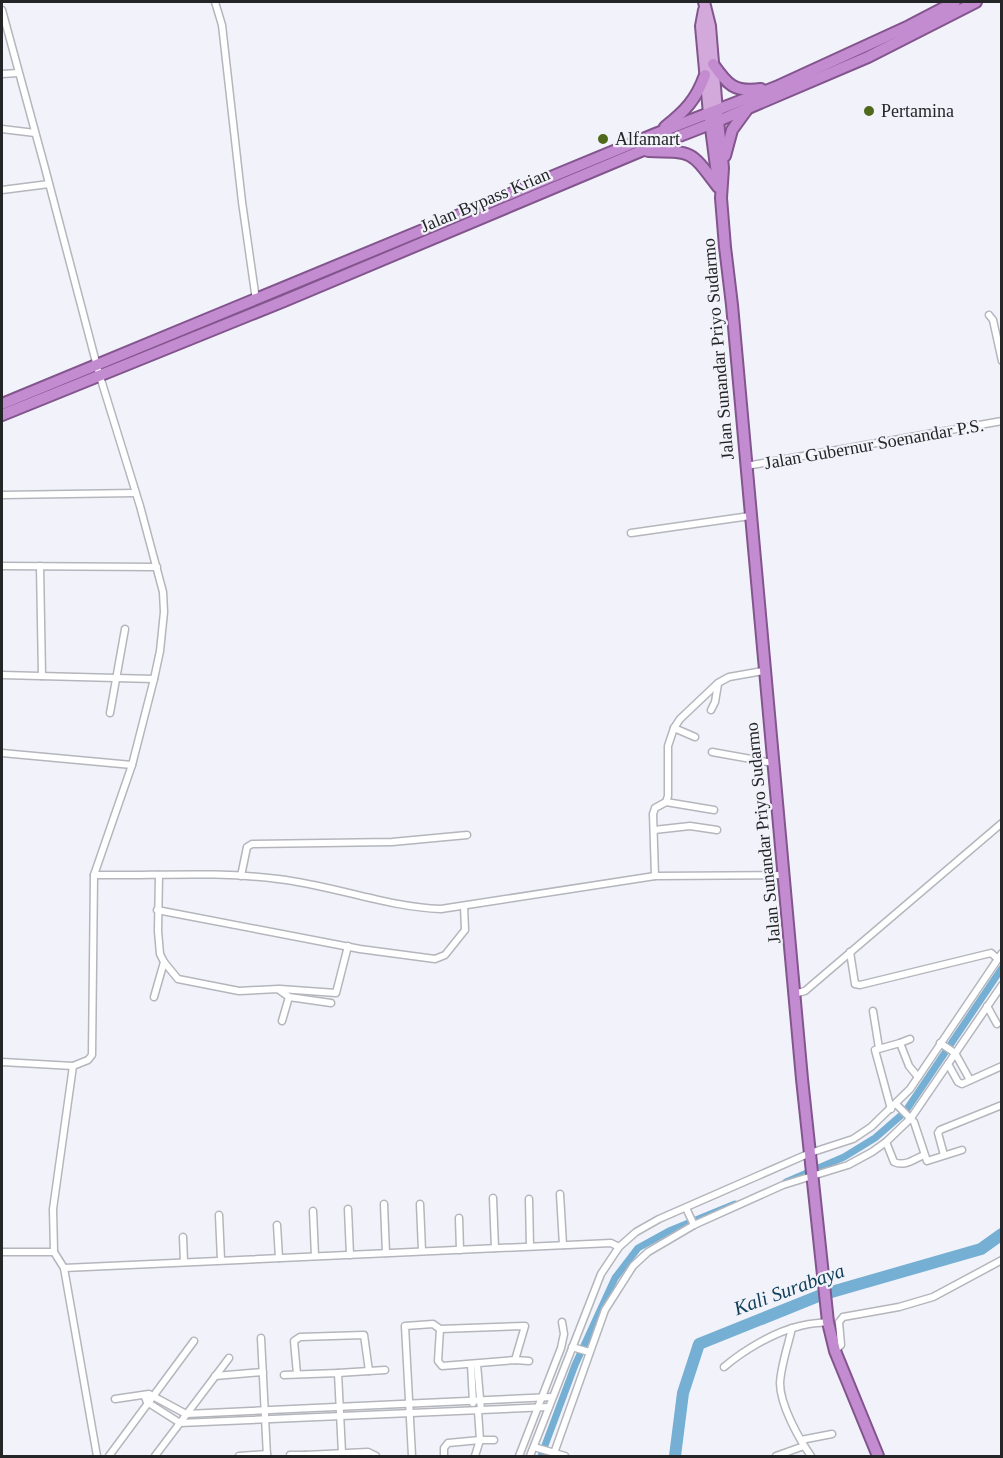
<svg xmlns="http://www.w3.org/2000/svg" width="1003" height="1458" font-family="Georgia,serif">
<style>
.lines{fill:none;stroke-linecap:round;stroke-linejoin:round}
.canal{stroke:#75afd3;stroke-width:7}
.river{stroke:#75afd3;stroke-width:12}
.minor-casing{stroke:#b4b6bc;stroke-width:9}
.primary-casing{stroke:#83558e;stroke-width:14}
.trunk-casing{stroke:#83558e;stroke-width:14}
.minor{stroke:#fff;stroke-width:6}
.primary{stroke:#d3a9dc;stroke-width:10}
.trunk{stroke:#c48cd0;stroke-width:10}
.poi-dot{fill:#4f681a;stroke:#f2f3fa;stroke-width:2}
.labels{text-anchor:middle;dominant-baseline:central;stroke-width:4.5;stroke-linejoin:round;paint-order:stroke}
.poi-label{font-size:18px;fill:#242527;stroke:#f2f3fa;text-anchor:start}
.street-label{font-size:18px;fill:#242527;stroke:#f2f3fa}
.water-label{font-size:20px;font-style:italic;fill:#11415a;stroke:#f2f3fa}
</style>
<rect width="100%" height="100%" fill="#f2f3fa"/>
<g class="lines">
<g class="canal">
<path d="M 786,1182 L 844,1157 L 875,1138 L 905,1112 L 1002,968"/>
<path d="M 541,1456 L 575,1365 L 615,1278 L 638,1248 L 669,1231 L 735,1204"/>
</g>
<path class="river" d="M 675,1456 L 683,1393 L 699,1344 L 821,1295 L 981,1249 L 1002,1234"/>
<g class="minor-casing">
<g id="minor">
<path d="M 215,2 L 222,25 L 242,202 L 256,300"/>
<path d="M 2,10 L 45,168 L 98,370 L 140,506 L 163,592 L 164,612 L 160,651 L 154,679 L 132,765 L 94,875 L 92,1055 L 88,1060 L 73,1066 L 53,1209 L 54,1252 L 64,1268 L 97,1456"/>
<path d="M 2,74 L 18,73"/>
<path d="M 2,129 L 35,133"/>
<path d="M 2,190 L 49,184"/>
<path d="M 989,315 L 993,320 L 1002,361"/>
<path d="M 746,466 L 1002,421"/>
<path d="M 2,495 L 135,493"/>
<path d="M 631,533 L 750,516"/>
<path d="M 2,566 L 157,567"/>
<path d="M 40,566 L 42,676"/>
<path d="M 2,675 L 154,679"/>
<path d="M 711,710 L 715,702 L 718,684"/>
<path d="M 110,713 L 125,629"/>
<path d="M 674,728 L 695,737"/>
<path d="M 712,752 L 773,763"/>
<path d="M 2,753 L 132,765"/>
<path d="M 666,802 L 714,810"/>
<path d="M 654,830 L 690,826 L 717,830"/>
<path d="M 94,875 C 155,876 217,871 278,879 C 332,885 386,907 441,909 L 655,876 L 784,875"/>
<path d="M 159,875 L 158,931 L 160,954 L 164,962 L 178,979 L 239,991 L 278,989 L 289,997 L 331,1003"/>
<path d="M 241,876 L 247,847 L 252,844 L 392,842 L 467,835"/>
<path d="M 655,876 L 653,814 L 655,808 L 666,802 L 668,796 L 668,746 L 674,728 L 680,719 L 718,683 L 729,677 L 763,671"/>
<path d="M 157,910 L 360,949 L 435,959 L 445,955 L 465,930 L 464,906"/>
<path d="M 850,952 L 855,984 L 860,985 L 991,953 L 998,959"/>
<path d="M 280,989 L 336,993 L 348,946"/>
<path d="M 794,994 L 805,991 L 1002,823"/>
<path d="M 154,997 L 164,962"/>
<path d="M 987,1006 L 997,1024"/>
<path d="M 873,1011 L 879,1048"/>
<path d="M 282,1021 L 289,997"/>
<path d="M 900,1043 L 910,1039"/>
<path d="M 940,1043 L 955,1053 L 970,1080"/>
<path d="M 2,1062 L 73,1066"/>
<path d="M 948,1064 L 958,1082 L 962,1084 L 1002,1066"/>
<path d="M 896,1104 L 914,1122 L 927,1161 L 962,1150"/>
<path d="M 891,1109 L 875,1050 L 900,1043 L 909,1066 L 918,1077"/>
<path d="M 886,1142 L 894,1162 C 905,1167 914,1159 924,1155"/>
<path d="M 944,1155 L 938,1133 L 940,1130 L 1002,1105"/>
<path d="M 560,1194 L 563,1245"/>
<path d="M 493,1198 L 495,1248"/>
<path d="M 529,1199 L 530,1246"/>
<path d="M 384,1204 L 386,1253"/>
<path d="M 420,1204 L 422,1251"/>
<path d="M 686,1208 L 694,1225"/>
<path d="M 348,1209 L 350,1255"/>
<path d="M 313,1211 L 315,1256"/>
<path d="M 219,1215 L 221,1260"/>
<path d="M 459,1218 L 460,1250"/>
<path d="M 277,1225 L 279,1258"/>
<path d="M 183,1237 L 184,1262"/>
<path d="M 2,1252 L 54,1252"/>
<path d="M 64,1268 L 611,1243 L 619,1247"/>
<path d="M 792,1328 C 788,1346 781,1365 780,1383 C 780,1405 799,1439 811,1456"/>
<path d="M 440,1329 L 438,1361 L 442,1366 L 515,1360 L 529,1361"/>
<path d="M 261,1338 L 267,1456"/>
<path d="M 572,1347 L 589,1352"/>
<path d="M 835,1351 L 841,1345 L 839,1322 L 843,1317 L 899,1307 L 933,1297 L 1002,1260"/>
<path d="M 471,1364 L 473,1403"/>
<path d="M 724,1367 C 744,1350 774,1332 800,1326 C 809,1323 819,1323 828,1322"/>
<path d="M 338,1373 L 369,1371"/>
<path d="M 297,1374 L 294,1341 L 300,1337 L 364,1335 L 369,1371 L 385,1370"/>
<path d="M 284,1375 L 338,1373 L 342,1453"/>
<path d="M 215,1376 L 263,1372"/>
<path d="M 144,1395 L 147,1402 L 180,1423 L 549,1407"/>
<path d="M 115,1399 L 149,1394 L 186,1414 L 552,1397"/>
<path d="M 477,1411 L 481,1410 L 477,1364"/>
<path d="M 478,1411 L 480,1440 L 494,1440"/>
<path d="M 801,1440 L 832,1434"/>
<path d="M 534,1447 L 565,1456"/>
<path d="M 290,1455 L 305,1455"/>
<path d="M 109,1456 L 194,1341"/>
<path d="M 155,1456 L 229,1358"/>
<path d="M 239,1456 L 267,1454"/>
<path d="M 305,1456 L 305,1455 L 368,1452 L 376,1456"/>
<path d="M 412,1456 L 405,1326 L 433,1324 L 440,1329 L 525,1326 L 515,1360"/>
<path d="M 444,1456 L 444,1448 L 448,1443 L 480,1440 L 475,1456"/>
<path d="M 519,1456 L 561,1348 L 564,1334 L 562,1322"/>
<path d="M 530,1456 L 601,1274 L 619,1247 L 636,1232 L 659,1219 L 810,1153 L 853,1139 L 871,1127 L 910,1089 L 1002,953"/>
<path d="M 553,1456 L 605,1310 L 633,1266 L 648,1252 L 694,1225 L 783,1185 L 848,1165 L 872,1152 L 886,1142 L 911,1118 L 1002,985"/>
<path d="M 776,1456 L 804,1446"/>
</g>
</g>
<g class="primary-casing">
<g id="primary">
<path d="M 704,2 L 710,26 L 717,111"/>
<path d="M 704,10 L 701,26 L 709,114"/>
</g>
</g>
<g class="trunk-casing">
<g id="trunk">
<path d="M 713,64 C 727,84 734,93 761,89"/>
<path d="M 717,111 L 723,168 L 721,198 L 725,247 L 732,305 L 802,1079 L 828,1322 L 835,1351 L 878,1456"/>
<path d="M 710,120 L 718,182"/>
<path d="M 665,127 C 685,111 696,100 705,75"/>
<path d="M 648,151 C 694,152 690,150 718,187"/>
<path d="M 725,156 L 732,130 L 748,108"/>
<path d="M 2,404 L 655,134 L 776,87 L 909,26 L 955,2"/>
<path d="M 2,415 L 284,301 L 641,151 L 718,121 L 868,57 L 976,2"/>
</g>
</g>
<use href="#minor" class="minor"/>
<use href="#primary" class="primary"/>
<use href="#trunk" class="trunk"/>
</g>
<g class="poi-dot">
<circle cx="869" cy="111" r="6"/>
<circle cx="603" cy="139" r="6"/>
</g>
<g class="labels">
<g class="poi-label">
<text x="881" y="111">Pertamina</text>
<text x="615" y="139">Alfamart</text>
</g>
<g class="street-label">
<text transform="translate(485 200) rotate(-23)">Jalan Bypass Krian</text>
<text transform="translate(718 349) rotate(-95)">Jalan Sunandar Priyo Sudarmo</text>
<text transform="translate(874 444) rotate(-10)">Jalan Gubernur Soenandar P.S.</text>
<text transform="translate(763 833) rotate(-96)">Jalan Sunandar Priyo Sudarmo</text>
</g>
<g class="water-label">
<text transform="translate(789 1289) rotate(-20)">Kali Surabaya</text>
</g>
</g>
<rect width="1003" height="1458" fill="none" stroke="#242527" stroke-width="6"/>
</svg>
